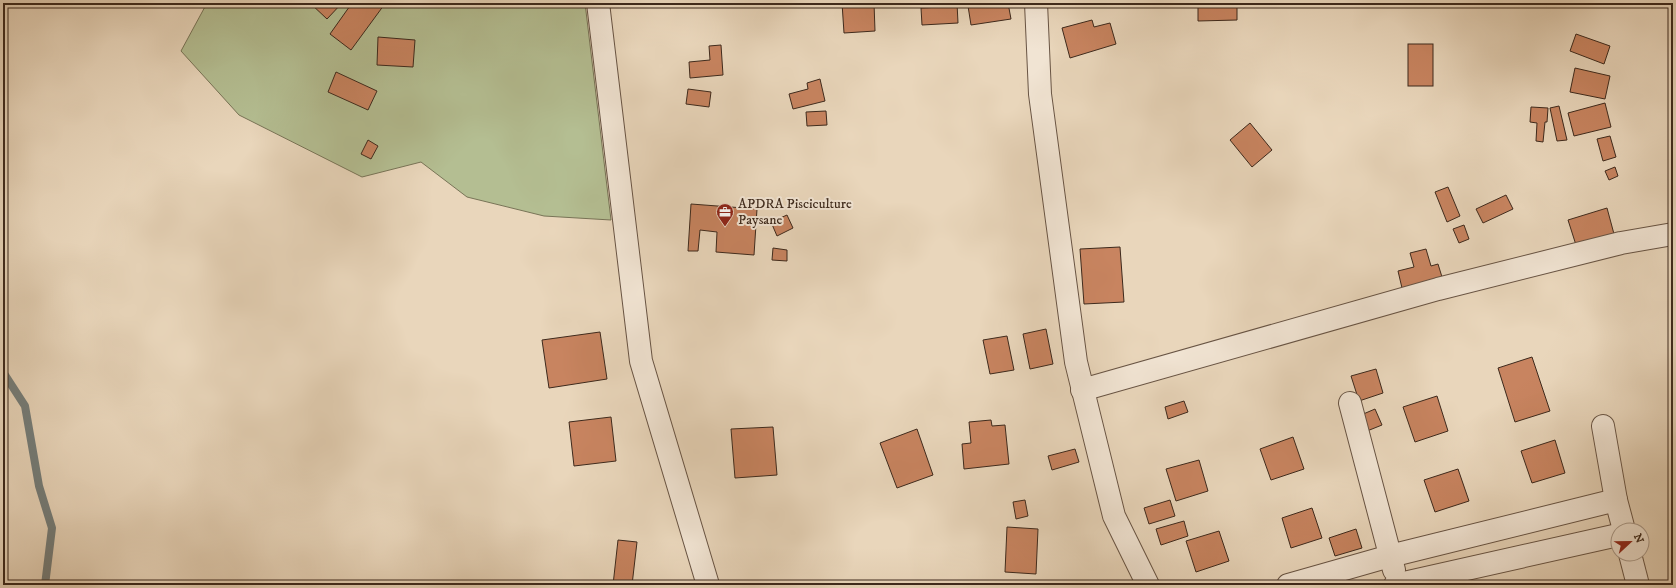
<svg xmlns="http://www.w3.org/2000/svg" width="1676" height="588" font-family="'IM FELL DW Pica',serif">
<style>
.green{fill:#b4be92;stroke:#787457}
.lines{fill:none;stroke-linecap:round;stroke-linejoin:round}
.stream{stroke:#757e7b;stroke-width:8}
.building{fill:#c88460;stroke:#3d291c}
.minor-casing{stroke:#685444;stroke-width:24}
.minor{stroke:#f1e4d3;stroke-width:22}
.labels{text-anchor:middle;dominant-baseline:central;stroke-width:4;stroke-linejoin:round;paint-order:stroke}
.poi-label{font-size:14px;fill:#3d291c;stroke:#f1e4d3;text-anchor:start}
</style>
<rect width="100%" height="100%" fill="#e9d6bb"/>
<filter id="stains"><feTurbulence type="fractalNoise" baseFrequency=".005" numOctaves="4"/><feColorMatrix values="0 0 0 0 .2 0 0 0 0 .09 0 0 0 0 .02 0 0 0 .5 -.17"/></filter>
<radialGradient id="worn" r=".72"><stop offset=".6" stop-color="#630" stop-opacity="0"/><stop offset="1" stop-color="#630" stop-opacity=".3"/></radialGradient>
<path class="green" d="M 207,3 L 585,3 L 611,220 L 544,216 L 467,197 L 421,162 L 362,177 L 239,115 L 181,51 Z"/>
<g class="lines">
<path class="stream" d="M 3,372 L 25,406 L 39,486 L 52,528 L 45,585"/>
</g>
<g class="building">
<path d="M 310,3 L 342,3 L 327,19 Z"/>
<path d="M 352,3 L 381,3 L 384,5 L 351,50 L 330,34 Z"/>
<path d="M 842,3 L 874,3 L 875,31 L 844,33 Z"/>
<path d="M 942,3 L 957,3 L 958,23 L 922,25 L 921,8 L 942,7 Z"/>
<path d="M 986,3 L 1008,3 L 1011,19 L 971,25 L 968,6 Z"/>
<path d="M 1198,3 L 1237,3 L 1237,20 L 1198,21 Z"/>
<path d="M 1092,20 L 1094,27 L 1110,23 L 1116,44 L 1070,58 L 1062,28 Z"/>
<path d="M 1576,34 L 1610,46 L 1604,64 L 1570,51 Z"/>
<path d="M 378,37 L 415,40 L 413,67 L 377,65 Z"/>
<rect x="1408" y="44" width="25" height="42"/>
<path d="M 721,45 L 723,75 L 690,78 L 689,62 L 710,60 L 709,46 Z"/>
<path d="M 1575,68 L 1610,76 L 1605,99 L 1570,92 Z"/>
<path d="M 336,72 L 377,91 L 368,110 L 328,92 Z"/>
<path d="M 820,79 L 825,101 L 793,109 L 789,94 L 808,89 L 807,83 Z"/>
<path d="M 688,89 L 711,92 L 709,107 L 686,104 Z"/>
<path d="M 1605,103 L 1611,127 L 1574,136 L 1568,113 Z"/>
<path d="M 1559,106 L 1567,140 L 1557,141 L 1550,108 Z"/>
<path d="M 1531,107 L 1548,108 L 1547,122 L 1545,122 L 1543,142 L 1536,141 L 1537,123 L 1530,122 Z"/>
<path d="M 826,111 L 827,125 L 807,126 L 806,112 Z"/>
<path d="M 1250,123 L 1272,150 L 1252,167 L 1230,140 Z"/>
<path d="M 1610,136 L 1616,157 L 1603,161 L 1597,139 Z"/>
<path d="M 368,140 L 378,146 L 371,159 L 361,154 Z"/>
<path d="M 1615,167 L 1618,176 L 1609,180 L 1605,171 Z"/>
<path d="M 1448,187 L 1460,216 L 1447,222 L 1435,192 Z"/>
<path d="M 1506,195 L 1513,209 L 1483,223 L 1476,209 Z"/>
<path d="M 691,204 L 757,209 L 754,255 L 716,252 L 717,232 L 700,230 L 698,251 L 688,251 Z"/>
<path d="M 1607,208 L 1614,234 L 1576,245 L 1568,220 Z"/>
<path d="M 787,215 L 793,228 L 777,236 L 771,222 Z"/>
<path d="M 1464,225 L 1469,239 L 1459,243 L 1453,229 Z"/>
<path d="M 1120,247 L 1124,302 L 1084,304 L 1080,249 Z"/>
<path d="M 773,248 L 787,250 L 787,261 L 772,260 Z"/>
<path d="M 1426,249 L 1431,266 L 1438,264 L 1442,277 L 1402,288 L 1398,271 L 1414,267 L 1410,253 Z"/>
<path d="M 1046,329 L 1053,364 L 1030,369 L 1023,334 Z"/>
<path d="M 600,332 L 607,379 L 549,388 L 542,340 Z"/>
<path d="M 1007,336 L 1014,370 L 990,374 L 983,340 Z"/>
<path d="M 1532,357 L 1550,411 L 1515,422 L 1498,368 Z"/>
<path d="M 1376,369 L 1383,393 L 1359,401 L 1351,376 Z"/>
<path d="M 1437,396 L 1448,431 L 1415,442 L 1403,407 Z"/>
<path d="M 1184,401 L 1188,412 L 1168,419 L 1165,407 Z"/>
<path d="M 1375,409 L 1382,425 L 1367,431 L 1361,415 Z"/>
<path d="M 611,417 L 616,461 L 574,466 L 569,422 Z"/>
<path d="M 991,420 L 992,426 L 1005,425 L 1009,464 L 964,469 L 962,444 L 971,443 L 969,422 Z"/>
<path d="M 773,427 L 777,475 L 735,478 L 731,429 Z"/>
<path d="M 917,429 L 933,475 L 897,488 L 880,443 Z"/>
<path d="M 1293,437 L 1304,469 L 1271,480 L 1260,449 Z"/>
<path d="M 1555,440 L 1565,473 L 1532,483 L 1521,451 Z"/>
<path d="M 1075,449 L 1079,462 L 1052,470 L 1048,456 Z"/>
<path d="M 1199,460 L 1208,491 L 1176,501 L 1166,469 Z"/>
<path d="M 1458,469 L 1469,501 L 1435,512 L 1424,480 Z"/>
<path d="M 1025,500 L 1028,516 L 1016,519 L 1013,502 Z"/>
<path d="M 1170,500 L 1175,516 L 1149,524 L 1144,508 Z"/>
<path d="M 1312,508 L 1322,538 L 1291,548 L 1282,518 Z"/>
<path d="M 1184,521 L 1188,536 L 1161,545 L 1156,529 Z"/>
<path d="M 1007,527 L 1038,529 L 1036,574 L 1005,572 Z"/>
<path d="M 1356,529 L 1362,548 L 1335,556 L 1329,538 Z"/>
<path d="M 1219,531 L 1229,561 L 1196,572 L 1186,541 Z"/>
<path d="M 618,540 L 637,542 L 632,585 L 613,585 Z"/>
</g>
<g class="lines">
<g class="minor-casing">
<g id="minor">
<path d="M 598,3 L 641,361 L 708,585"/>
<path d="M 1036,3 L 1040,94 L 1076,362 L 1114,516 L 1148,585"/>
<path d="M 1082,390 L 1438,289 L 1621,243 L 1673,234"/>
<path d="M 1350,403 L 1394,570"/>
<path d="M 1603,426 L 1616,500 L 1624,530"/>
<path d="M 1630,554 L 1638,585"/>
<path d="M 1288,585 L 1390,556 L 1616,500"/>
<path d="M 1395,585 L 1618,535"/>
</g>
</g>
<use href="#minor" class="minor"/>
</g>
<defs>
<g id="office-pin" transform="scale(0.9)"><path d="M0 17L-7.5 6A9.5 9.5 0 1 1 7.5 6Z" fill="#8f2418" stroke="#f1e4d3"/><path d="M-6-3h4V-5.5h4V-3h4V5H-6ZM-1-4.5V-3h2v-1.5ZM-6 0V1H6V0Z" fill="#fff"/></g>
</defs>
<g fill-rule="evenodd">
<use href="#office-pin" x="725" y="212"/>
</g>
<g class="labels">
<g class="poi-label">
<text x="738" y="204">APDRA Pisciculture<tspan x="738" dy="16">Paysane</tspan></text>
</g>
</g>
<rect width="1676" height="588" fill="none" stroke="#e9d6bb" stroke-width="16"/>
<rect x="4" y="4" width="1668" height="580" fill="none" stroke="#3d291c" stroke-width="2"/>
<rect x="8" y="8" width="1660" height="572" fill="none" stroke="#3d291c"/>
<g transform="translate(1630 542) rotate(68)"><circle r="19" fill="#f1e4d3" stroke="#a9998a"/>
<path d="M0-3L7 15L0 10L-7 15Z" fill="#8f2418"/>
<text y="-6" font-size="11" font-weight="bold" text-anchor="middle" fill="#3d291c">N</text>
</g>
<rect width="100%" height="100%" filter="url(#stains)"/>
<rect width="100%" height="100%" fill="url(#worn)"/>
</svg>
